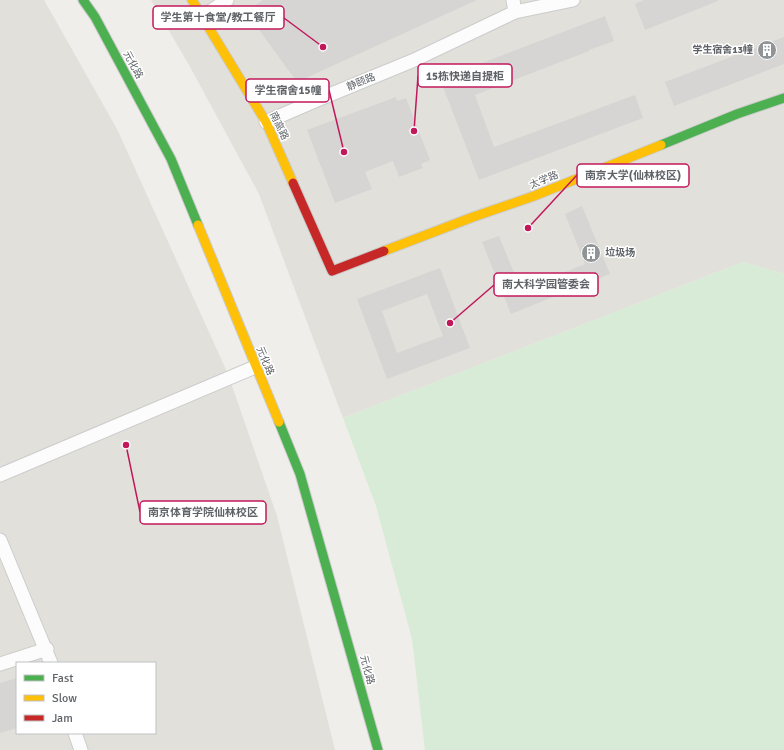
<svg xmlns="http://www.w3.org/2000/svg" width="784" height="750" font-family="Signika,'Noto Sans SC',sans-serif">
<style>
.education{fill:#e2e0da;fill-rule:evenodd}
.green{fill:#d8ebd6}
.building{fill:#d6d5d3;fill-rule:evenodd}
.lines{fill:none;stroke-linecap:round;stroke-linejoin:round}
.street-casing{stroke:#cbcccc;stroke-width:15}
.fast-casing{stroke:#cacacb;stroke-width:11}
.slow-casing{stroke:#cacacb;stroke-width:11}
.jam-casing{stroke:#cacacb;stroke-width:11}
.street{stroke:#fdfcfc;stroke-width:13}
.fast{stroke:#4caf50;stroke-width:9}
.slow{stroke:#ffc107;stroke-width:9}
.jam{stroke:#c62828;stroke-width:9}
.labels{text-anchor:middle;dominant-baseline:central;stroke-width:3;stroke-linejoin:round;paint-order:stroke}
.poi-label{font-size:10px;font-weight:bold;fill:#5f6368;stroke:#fff;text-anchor:end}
.street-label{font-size:10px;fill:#5f6368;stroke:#fff}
.leader{fill:none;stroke:#c2185b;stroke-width:1.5}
.callout-dot{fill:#c2185b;stroke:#fff;stroke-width:1.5}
.callout{fill:#fff;stroke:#c2185b;stroke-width:1.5}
.callout-label{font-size:11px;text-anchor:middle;font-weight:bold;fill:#5f6368}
</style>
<rect width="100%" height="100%" fill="#efeeea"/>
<g class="education">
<path d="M 0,0 L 44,0 L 117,129 L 228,374 L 277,516 L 335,750 L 0,750 ZM 17,663 L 155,663 L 155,733 L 17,733 Z"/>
<path d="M 151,0 L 784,0 L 784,274 L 743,262 L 343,418 L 259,194 L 189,65 Z"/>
</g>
<path class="green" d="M 743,262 L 784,274 L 784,750 L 425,750 L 412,639 L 376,506 L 343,418 Z"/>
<g class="building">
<path d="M 263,0 L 477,0 L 297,82 L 246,12 Z"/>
<path d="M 644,0 L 718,0 L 718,1 L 645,30 L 635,4 Z"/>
<path d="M 605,16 L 614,41 L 589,50 L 589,51 L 475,95 L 494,147 L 635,95 L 643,118 L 479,180 L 440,79 Z"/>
<path d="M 784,37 L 784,64 L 674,106 L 665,82 Z"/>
<path d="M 396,97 L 397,101 L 406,98 L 430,160 L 421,164 L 423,168 L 399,177 L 393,161 L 365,172 L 372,189 L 335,203 L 307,130 Z"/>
<path d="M 582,206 L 610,274 L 511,314 L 482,242 L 499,236 L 521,290 L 585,264 L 565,214 Z"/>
<path d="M 440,268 L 470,348 L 387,379 L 357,299 ZM 427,294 L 443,336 L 397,353 L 382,311 Z"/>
<path d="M 17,678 L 17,728 L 0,733 L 0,683 Z"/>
</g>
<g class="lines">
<g class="street-casing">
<g id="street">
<path d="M 515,12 L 573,0"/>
<path d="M 202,17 L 227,0"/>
<path d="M 266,122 L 317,100 L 412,61 L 515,12 L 513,0"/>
<path d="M 0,475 L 255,367"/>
<path d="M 0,540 L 51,663"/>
<path d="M 0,664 L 47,649"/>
<path d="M 75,733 L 81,750"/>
</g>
</g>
<g class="fast-casing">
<g id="fast">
<path d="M 83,0 L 95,17 L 171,159 L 198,225"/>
<path d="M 661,145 L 737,114 L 784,98"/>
<path d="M 279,422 L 300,474 L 378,750"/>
</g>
</g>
<g class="slow-casing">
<g id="slow">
<path d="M 192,0 L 266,122 L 293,183"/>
<path d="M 198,225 L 279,422"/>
<path d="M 384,251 L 473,217 L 534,196 L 661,145"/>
</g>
</g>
<g class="jam-casing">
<path id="jam" d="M 293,183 L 332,271 L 384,251"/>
</g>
<use href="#street" class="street"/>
<use href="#fast" class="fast"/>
<use href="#slow" class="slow"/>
<use href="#jam" class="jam"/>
</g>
<defs>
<g id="building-disc" transform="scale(1)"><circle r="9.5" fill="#919496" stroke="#fff"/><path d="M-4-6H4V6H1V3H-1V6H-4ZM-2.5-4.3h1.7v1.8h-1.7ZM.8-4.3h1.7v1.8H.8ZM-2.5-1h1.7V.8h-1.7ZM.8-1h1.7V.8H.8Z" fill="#fff"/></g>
</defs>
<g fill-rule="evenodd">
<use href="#building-disc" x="767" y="50"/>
<use href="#building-disc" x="591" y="253"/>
</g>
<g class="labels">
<g class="poi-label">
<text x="753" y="50">学生宿舍13幢</text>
<text x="605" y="253" text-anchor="start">垃圾场</text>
</g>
<g class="street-label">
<text transform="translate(133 65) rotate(62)">元化路</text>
<text transform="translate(361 82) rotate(-22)">静颐路</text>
<text transform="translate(279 126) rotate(64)">南高路</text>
<text transform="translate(544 180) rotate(-22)">太学路</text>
<text transform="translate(265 361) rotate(67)">元化路</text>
<text transform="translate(367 670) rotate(75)">元化路</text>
</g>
</g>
<path class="leader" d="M323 47L284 18M414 131L418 76M344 152L329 90M528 228L577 175M450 323L494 285M126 445L140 512"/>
<g class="callout-dot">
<circle cx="323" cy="47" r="4"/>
<circle cx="414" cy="131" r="4"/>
<circle cx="344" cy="152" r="4"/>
<circle cx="528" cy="228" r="4"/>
<circle cx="450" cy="323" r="4"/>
<circle cx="126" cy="445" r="4"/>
</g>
<g class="callout">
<rect x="153" y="6" width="131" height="23" rx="4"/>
<rect x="418" y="64" width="94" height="23" rx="4"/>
<rect x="246" y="79" width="83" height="23" rx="4"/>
<rect x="577" y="164" width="112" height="23" rx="4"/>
<rect x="494" y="273" width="104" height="23" rx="4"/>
<rect x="140" y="501" width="126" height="23" rx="4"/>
</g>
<g class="callout-label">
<text x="218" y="21">学生第十食堂/教工餐厅</text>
<text x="465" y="80">15栋快递自提柜</text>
<text x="288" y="94">学生宿舍15幢</text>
<text x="633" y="179">南京大学(仙林校区)</text>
<text x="546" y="288">南大科学园管委会</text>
<text x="203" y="516">南京体育学院仙林校区</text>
</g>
<rect x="16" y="662" width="140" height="72" fill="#ffffff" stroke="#bfc1c3"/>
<rect x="24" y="675" width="20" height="6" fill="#4caf50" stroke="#bfc1c3"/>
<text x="52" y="682" font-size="12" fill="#5f6368">Fast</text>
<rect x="24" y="695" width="20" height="6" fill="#ffc107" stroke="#bfc1c3"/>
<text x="52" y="702" font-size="12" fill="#5f6368">Slow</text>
<rect x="24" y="715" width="20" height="6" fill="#c62828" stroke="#bfc1c3"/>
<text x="52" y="722" font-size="12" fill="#5f6368">Jam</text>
</svg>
